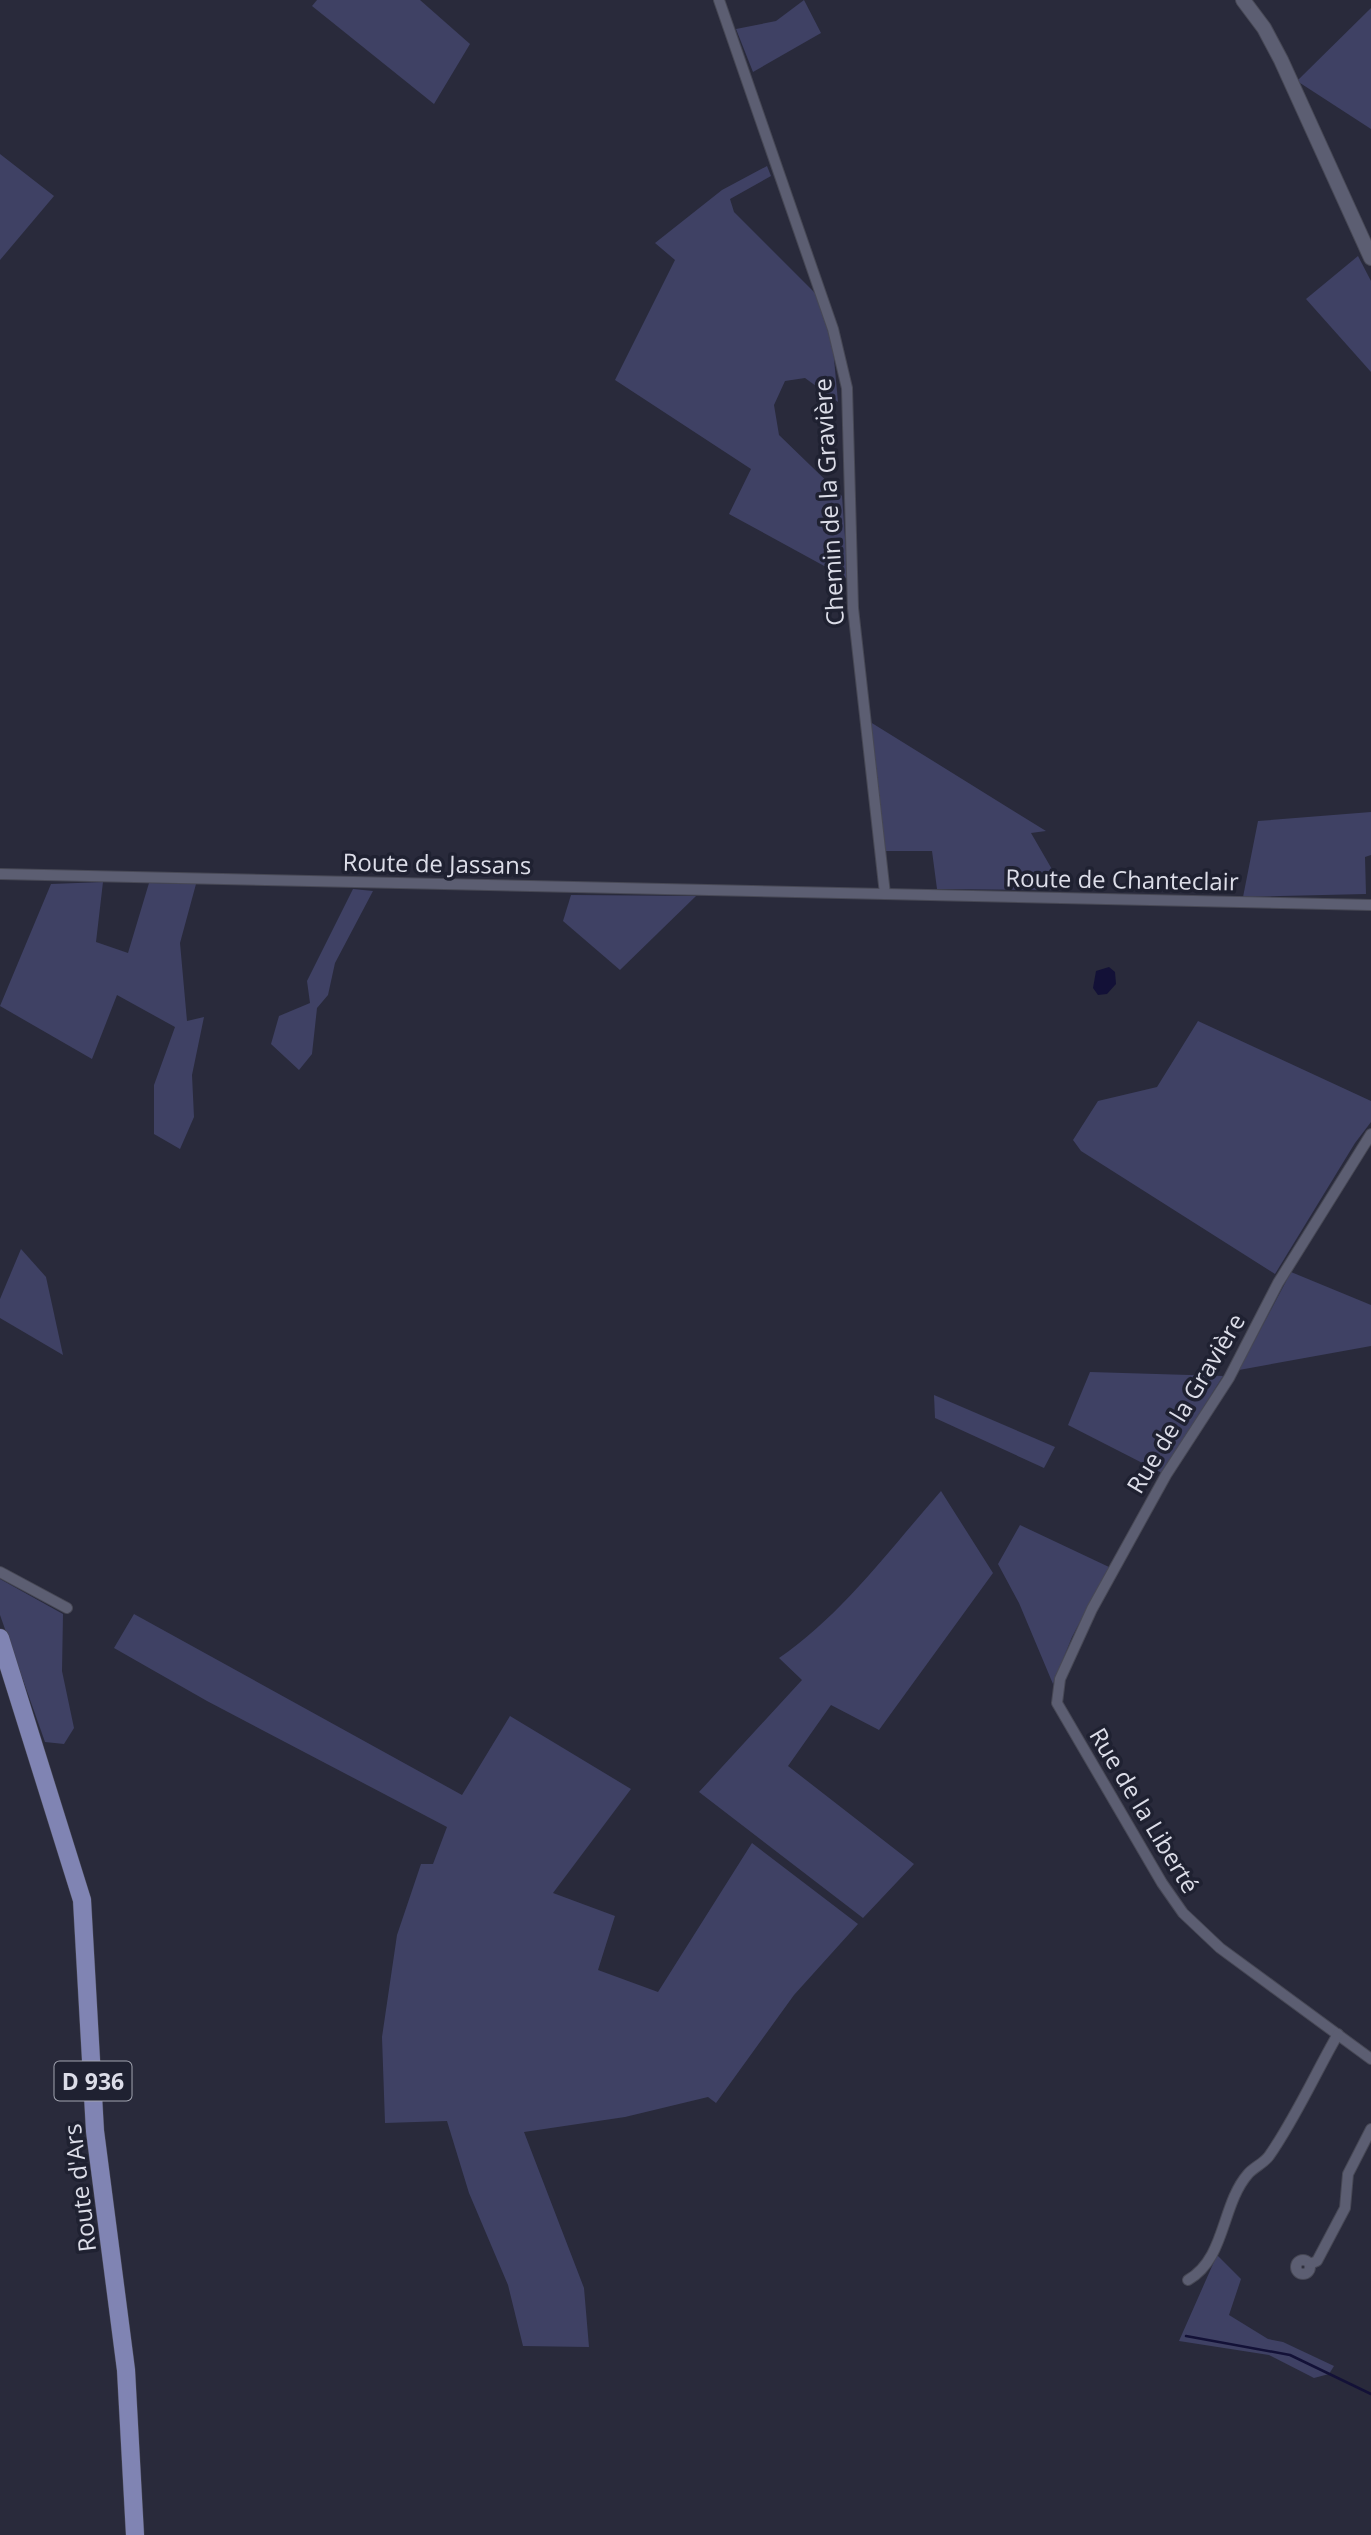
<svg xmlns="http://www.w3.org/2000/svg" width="1371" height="2535" font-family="'Open Sans',sans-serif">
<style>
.green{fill:#3f4164}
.water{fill:#131137}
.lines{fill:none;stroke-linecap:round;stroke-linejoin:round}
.stream{stroke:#131137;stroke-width:2.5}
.minor-casing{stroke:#474855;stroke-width:12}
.tertiary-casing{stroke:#474855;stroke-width:16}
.primary-casing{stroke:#474855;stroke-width:19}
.minor{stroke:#5c5e72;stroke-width:10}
.tertiary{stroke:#5c5e72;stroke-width:14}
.primary{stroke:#8084b3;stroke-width:18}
.labels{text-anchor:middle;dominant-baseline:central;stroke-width:7;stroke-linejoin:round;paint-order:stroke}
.shield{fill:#1f2131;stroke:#a3a5b1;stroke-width:2}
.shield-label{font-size:23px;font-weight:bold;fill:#dcdde8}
.street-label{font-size:24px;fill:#dcdde8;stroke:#1f2131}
</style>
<rect width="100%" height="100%" fill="#292a3b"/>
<g class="green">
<path d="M 317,0 L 420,0 L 470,44 L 434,104 L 312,6 Z"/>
<path d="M 804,0 L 821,33 L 753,72 L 736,29 L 776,21 Z"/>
<path d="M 1371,8 L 1371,129 L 1297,81 Z"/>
<path d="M 0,154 L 54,196 L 0,260 Z"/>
<path d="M 767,166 L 771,176 L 730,199 L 734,212 L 817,295 L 833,348 L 838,402 L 805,378 L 785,381 L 774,405 L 779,435 L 842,496 L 848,579 L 729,514 L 751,469 L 615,380 L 675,260 L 655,243 L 722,190 Z"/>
<path d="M 1358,256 L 1371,281 L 1371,372 L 1306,299 Z"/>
<path d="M 867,720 L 1046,831 L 1031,833 L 1064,890 L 937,889 L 932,851 L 884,851 Z"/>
<path d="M 1371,812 L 1371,855 L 1365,857 L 1366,894 L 1243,897 L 1258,821 Z"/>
<path d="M 103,882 L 96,942 L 128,953 L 149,883 L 196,884 L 180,943 L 187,1021 L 204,1017 L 192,1075 L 194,1117 L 180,1149 L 154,1134 L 154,1085 L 175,1027 L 117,995 L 92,1059 L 0,1006 L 51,884 Z"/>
<path d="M 353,889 L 373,891 L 335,963 L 328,995 L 317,1008 L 312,1054 L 299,1070 L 271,1044 L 279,1016 L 310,1003 L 307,981 Z"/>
<path d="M 571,895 L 696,896 L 620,970 L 563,921 Z"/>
<path d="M 1198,1021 L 1371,1101 L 1371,1122 L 1355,1143 L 1275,1274 L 1081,1151 L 1073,1140 L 1098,1101 L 1157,1087 Z"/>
<path d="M 21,1249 L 46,1277 L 63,1355 L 0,1318 L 0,1299 Z"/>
<path d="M 1291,1272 L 1371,1305 L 1371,1346 L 1239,1370 Z"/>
<path d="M 1090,1372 L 1223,1376 L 1162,1473 L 1068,1425 Z"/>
<path d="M 934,1395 L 1055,1447 L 1044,1468 L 935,1418 Z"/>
<path d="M 941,1491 L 993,1573 L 879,1730 L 831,1705 L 788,1766 L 914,1864 L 863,1918 L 699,1792 L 802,1680 L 779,1658 C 843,1614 890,1549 941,1491 Z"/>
<path d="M 1020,1525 L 1109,1567 L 1072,1637 L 1053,1684 L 1019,1603 L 998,1564 Z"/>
<path d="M 0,1579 L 63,1614 L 62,1671 L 74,1728 L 64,1744 L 45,1742 L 0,1615 Z"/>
<path d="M 134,1614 L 462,1795 L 510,1716 L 631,1789 L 553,1893 L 615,1916 L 598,1970 L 658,1992 L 752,1843 L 858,1924 L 794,1995 L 716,2103 L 708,2097 L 625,2117 L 524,2132 L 584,2288 L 589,2347 L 523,2346 L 508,2285 L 469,2193 L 447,2121 L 385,2123 L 382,2037 L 397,1935 L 421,1864 L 433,1864 L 447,1827 L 207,1701 L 114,1648 Z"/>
<path d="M 1217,2255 L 1241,2279 L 1229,2315 L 1268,2339 L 1283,2342 L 1334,2366 L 1329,2374 L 1314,2378 L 1269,2355 L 1179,2341 Z"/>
</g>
<path class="water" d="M 1109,967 L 1115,972 L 1116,984 L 1107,994 L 1098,995 L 1093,988 L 1096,971 Z"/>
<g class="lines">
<path class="stream" d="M 1186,2336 L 1290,2355 L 1371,2394"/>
<g class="minor-casing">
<g id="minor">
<path d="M 719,0 L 833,329 L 847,388 L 853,608 L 885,894"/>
<path d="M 0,874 L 1371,905"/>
<path d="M 1371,1134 L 1278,1283 L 1229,1378 L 1166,1475 L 1092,1609 L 1060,1679 L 1057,1703 L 1162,1883 L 1183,1913 L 1220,1948 L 1371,2059"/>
<path d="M 0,1572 L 67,1608"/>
<circle cx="1303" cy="2267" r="7"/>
<path d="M 1310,2264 L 1317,2261 L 1345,2208 L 1348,2174 L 1371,2129"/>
<path d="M 1188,2280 C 1226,2258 1221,2205 1248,2174 C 1254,2167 1263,2164 1269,2156 C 1295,2119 1315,2074 1338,2034"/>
</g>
</g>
<g class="tertiary-casing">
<path id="tertiary" d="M 1243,0 L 1264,28 L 1281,60 L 1371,258"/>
</g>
<g class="primary-casing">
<path id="primary" d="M 0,1638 L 82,1900 L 95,2131 L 126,2370 L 135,2535"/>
</g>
<use href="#minor" class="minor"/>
<use href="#tertiary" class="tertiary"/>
<use href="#primary" class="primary"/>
</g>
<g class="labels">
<rect class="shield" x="54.5" y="2061.5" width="77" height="39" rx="5"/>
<g class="shield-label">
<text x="93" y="2081">D 936</text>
</g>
<g class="street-label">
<text transform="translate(828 502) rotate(-93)">Chemin de la Gravière</text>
<text transform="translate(437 863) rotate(1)">Route de Jassans</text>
<text transform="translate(1122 879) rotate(1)">Route de Chanteclair</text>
<text transform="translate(1185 1403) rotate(-59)">Rue de la Gravière</text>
<text transform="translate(1145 1810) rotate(59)">Rue de la Liberté</text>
<text transform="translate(79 2188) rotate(-97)">Route d'Ars</text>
</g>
</g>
</svg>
